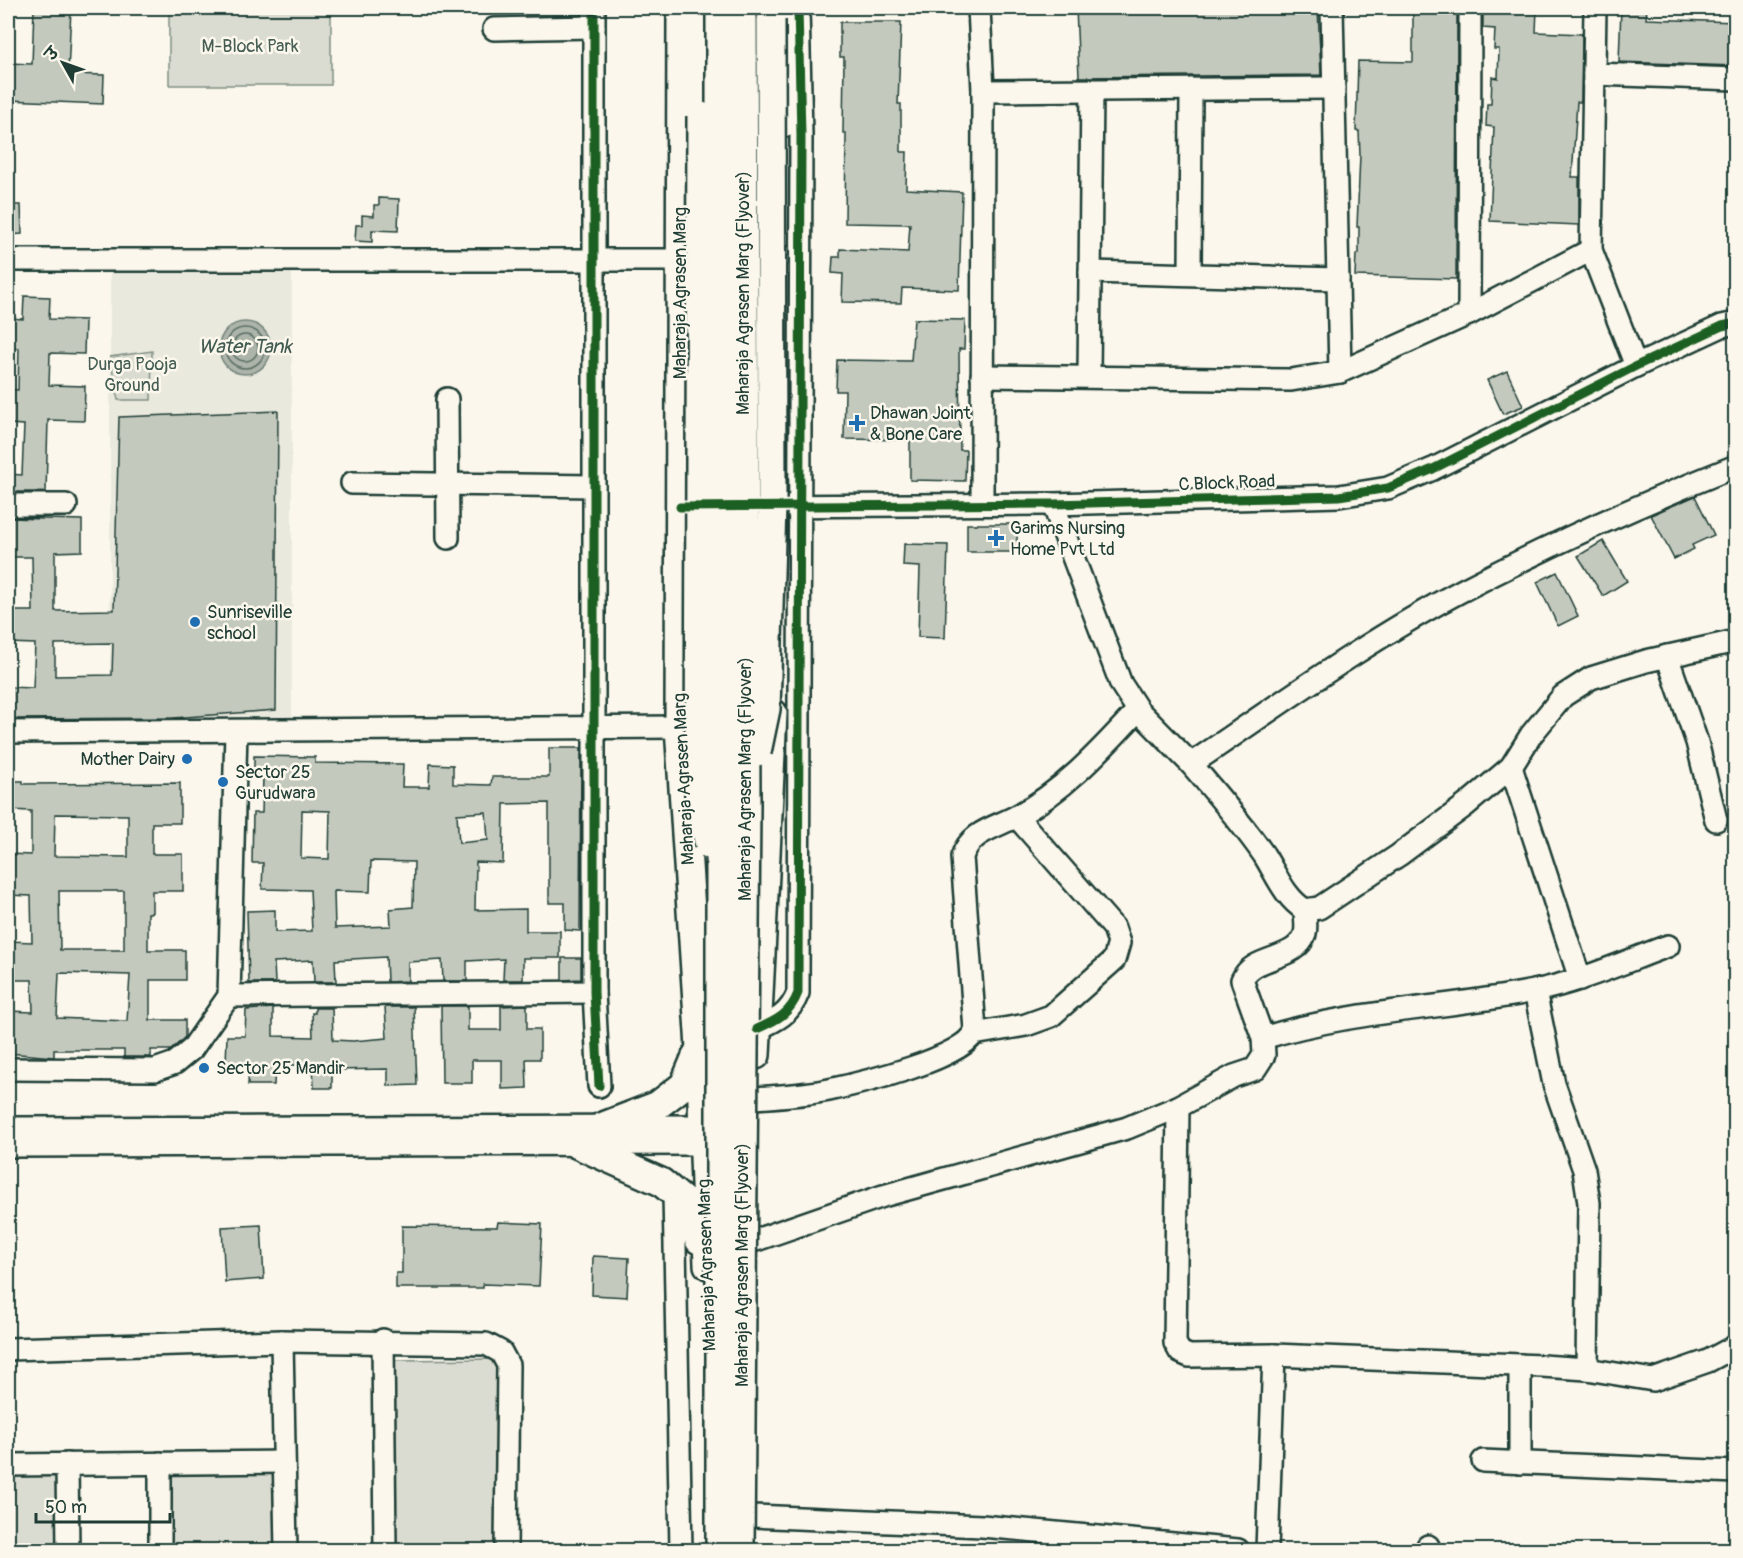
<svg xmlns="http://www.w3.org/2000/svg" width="1743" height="1558" font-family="Pangolin,'Playpen Sans Deva',sans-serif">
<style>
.built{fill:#eae9de}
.green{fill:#dbdcd1;stroke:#7d8c82;stroke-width:1.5}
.water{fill:#adb4aa;stroke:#74847b;stroke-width:1.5}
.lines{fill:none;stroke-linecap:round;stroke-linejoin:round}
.shore{stroke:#586d63;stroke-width:1.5}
.building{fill:#c4c9be;stroke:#1f3d34;stroke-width:1.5;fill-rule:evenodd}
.minor-casing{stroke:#1f3d34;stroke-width:26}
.major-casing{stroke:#1f3d34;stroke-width:32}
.minor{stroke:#fbf7ec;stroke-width:21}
.major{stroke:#fbf7ec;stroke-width:27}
.major-bridge-casing{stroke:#1f3d34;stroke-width:32;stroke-linecap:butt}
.major-bridge{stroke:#fbf7ec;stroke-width:27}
.cycleway-casing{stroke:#fbf7ec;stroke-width:13}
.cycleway{stroke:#1b5e20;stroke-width:9}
.poi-dot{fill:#1f6fb2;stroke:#fbf7ec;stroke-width:2}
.labels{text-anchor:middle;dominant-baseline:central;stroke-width:5;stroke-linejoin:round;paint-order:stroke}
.park-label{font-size:18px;fill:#455d53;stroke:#fbf7ec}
.street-label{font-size:18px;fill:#1f3d34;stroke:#fbf7ec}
.poi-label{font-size:18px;fill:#1f3d34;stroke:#fbf7ec;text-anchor:start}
.water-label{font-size:20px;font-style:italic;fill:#425b52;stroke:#fbf7ec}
</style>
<rect width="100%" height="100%" fill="#fbf7ec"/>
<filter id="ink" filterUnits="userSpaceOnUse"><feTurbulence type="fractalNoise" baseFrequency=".0167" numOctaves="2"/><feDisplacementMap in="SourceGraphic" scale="12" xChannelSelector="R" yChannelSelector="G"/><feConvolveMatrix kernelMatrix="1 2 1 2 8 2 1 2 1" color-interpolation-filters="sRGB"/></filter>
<g filter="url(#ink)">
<path class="built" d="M 292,272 L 292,722 L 110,723 L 110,273 Z"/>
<g class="green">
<rect x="169" y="8" width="162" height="77"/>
<path d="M 152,351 L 151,400 L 118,400 L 110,357 Z"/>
<path d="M 496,1359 L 497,1550 L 391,1550 L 390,1360 Z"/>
<path d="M 276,1470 L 276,1550 L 169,1550 L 169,1471 Z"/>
<path d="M 58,1475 L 59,1550 L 8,1550 L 8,1476 Z"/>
</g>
<circle class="water" cx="245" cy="348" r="26"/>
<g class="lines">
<g class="shore">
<circle cx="245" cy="348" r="20"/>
<circle cx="245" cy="348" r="13"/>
</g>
</g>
<g class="building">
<path d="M 34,8 L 71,8 L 68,74 L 104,75 L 103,104 L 8,100 L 8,63 L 32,64 Z"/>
<path d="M 1076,8 L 1318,8 L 1321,75 L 1079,77 Z"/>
<path d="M 1488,8 L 1537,8 L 1536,32 L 1582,34 L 1581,102 L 1577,102 L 1572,177 L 1579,177 L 1579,225 L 1490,221 L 1494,127 L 1486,126 L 1487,104 L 1491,104 L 1492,77 L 1498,78 L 1499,49 L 1494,49 L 1495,29 L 1483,28 L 1483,14 L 1488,14 Z"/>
<path d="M 1621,8 L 1647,8 L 1646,19 L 1736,22 L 1736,66 L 1619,62 Z"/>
<path d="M 1413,13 L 1457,13 L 1456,279 L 1355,276 L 1356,254 L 1359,254 L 1359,227 L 1357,227 L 1360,155 L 1359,131 L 1356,131 L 1358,61 L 1413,62 Z"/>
<path d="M 840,22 L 901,22 L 898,104 L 901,104 L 901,152 L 907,152 L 906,189 L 962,192 L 959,290 L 902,288 L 901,303 L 842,302 L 843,274 L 832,273 L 833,257 L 840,257 L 840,249 L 908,252 L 910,224 L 845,223 L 846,133 L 843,133 L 844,57 L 840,57 Z"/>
<path d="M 379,198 L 399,199 L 398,231 L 372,230 L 372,242 L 355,241 L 356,225 L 362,225 L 362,215 L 374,216 L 374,205 L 379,205 Z"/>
<path d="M 8,205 L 21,205 L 22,234 L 8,235 Z"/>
<path d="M 24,296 L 50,297 L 49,319 L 85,320 L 84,354 L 50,353 L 49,385 L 85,386 L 84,421 L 48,420 L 46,492 L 8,492 L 8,474 L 22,475 L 24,425 L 8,424 L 8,389 L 18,390 L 19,348 L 8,348 L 8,318 L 23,319 Z"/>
<path d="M 914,319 L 965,320 L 964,349 L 959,349 L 960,450 L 966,450 L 965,481 L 910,480 L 910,440 L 844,439 L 845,391 L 836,391 L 837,360 L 911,361 Z"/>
<path d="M 1507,371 L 1523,406 L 1503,414 L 1487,380 Z"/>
<path d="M 278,411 L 276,710 L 173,718 L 8,719 L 8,687 L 33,688 L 35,644 L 8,643 L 8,611 L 33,611 L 32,557 L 8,557 L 8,518 L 82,520 L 82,551 L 55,552 L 55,611 L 114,610 L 119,417 ZM 113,643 L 112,675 L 55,676 L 55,644 Z"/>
<path d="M 1695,496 L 1714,535 L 1692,545 L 1694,549 L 1674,559 L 1651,515 Z"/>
<rect x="967" y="524" width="50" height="28"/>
<path d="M 1603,541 L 1627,581 L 1603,596 L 1578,556 Z"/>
<path d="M 904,544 L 948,545 L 945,638 L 918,637 L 920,567 L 903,566 Z"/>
<path d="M 1557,572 L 1578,616 L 1558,626 L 1537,582 Z"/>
<path d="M 549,748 L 581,748 L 580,931 L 565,930 L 565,903 L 549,903 L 549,803 L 504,804 L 503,863 L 476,862 L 475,910 L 526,909 L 526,931 L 560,931 L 560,958 L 523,958 L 523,980 L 503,980 L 504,959 L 467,961 L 467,981 L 443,981 L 442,960 L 408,962 L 408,981 L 387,982 L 386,957 L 335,960 L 336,982 L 314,982 L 313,960 L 274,962 L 275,983 L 249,983 L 247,911 L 275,910 L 275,932 L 312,931 L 310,890 L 262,889 L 263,863 L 252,863 L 253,813 L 262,813 L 263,776 L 254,776 L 254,756 L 315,757 L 315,763 L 403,764 L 402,787 L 429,787 L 430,764 L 453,765 L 453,784 L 491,785 L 492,777 L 549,777 ZM 302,810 L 330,811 L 329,859 L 301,858 ZM 486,812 L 488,840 L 459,843 L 457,814 ZM 371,861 L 414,862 L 413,907 L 390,909 L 391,926 L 335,928 L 334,891 L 370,892 Z"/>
<path d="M 8,781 L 23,781 L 23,784 L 180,783 L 180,823 L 152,823 L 152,854 L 183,854 L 183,891 L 152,891 L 152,913 L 148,913 L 148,950 L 185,950 L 185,980 L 150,980 L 150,1020 L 185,1020 L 185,1037 L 171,1050 L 151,1050 L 151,1057 L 124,1057 L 124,1050 L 54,1050 L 54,1057 L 8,1053 L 8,1011 L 33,1012 L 32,980 L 8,980 L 8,941 L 32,942 L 31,896 L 8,895 L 8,854 L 31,855 L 31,811 L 8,810 ZM 55,814 L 128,815 L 128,857 L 54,856 ZM 59,891 L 124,891 L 124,950 L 60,950 ZM 59,973 L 130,975 L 127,1021 L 57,1018 Z"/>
<path d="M 562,958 L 581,958 L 581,979 L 562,980 Z"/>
<path d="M 527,1005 L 527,1029 L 540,1029 L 540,1059 L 526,1059 L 527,1088 L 502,1089 L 502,1060 L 472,1060 L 472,1083 L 442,1083 L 441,1006 L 468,1006 L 468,1030 L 501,1030 L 501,1006 Z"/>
<path d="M 385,1007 L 414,1007 L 417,1085 L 388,1086 L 388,1069 L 332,1070 L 332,1088 L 314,1088 L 313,1065 L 275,1065 L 274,1085 L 248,1085 L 249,1064 L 226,1064 L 227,1036 L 245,1036 L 246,1010 L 273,1008 L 273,1036 L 313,1037 L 312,1013 L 315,1013 L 315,1008 L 332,1008 L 333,1040 L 353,1041 L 387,1038 Z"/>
<path d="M 498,1222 L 542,1224 L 539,1286 L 483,1284 L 483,1288 L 396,1288 L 396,1273 L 402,1273 L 402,1226 L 497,1227 Z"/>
<path d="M 261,1225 L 264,1279 L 225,1282 L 222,1227 Z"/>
<path d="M 593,1256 L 629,1258 L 627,1297 L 592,1295 Z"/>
</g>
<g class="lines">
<g class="minor-casing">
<g id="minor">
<path d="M 594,8 L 594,992 L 599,1086"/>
<path d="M 979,8 L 983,91 L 982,503"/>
<path d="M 1332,8 L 1340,372"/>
<path d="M 1595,8 L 1591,250 L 1636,366"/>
<path d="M 494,29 L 594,27"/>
<path d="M 1594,74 L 1736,79"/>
<path d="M 983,91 L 1334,88"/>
<path d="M 8,260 L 679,260"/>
<path d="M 1090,272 L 1338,279"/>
<path d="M 1190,274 L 1191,89"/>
<path d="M 1469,314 L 1470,8"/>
<path d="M 982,376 L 1291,380 L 1340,372 L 1469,314 L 1591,250"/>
<path d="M 1089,376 L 1092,90"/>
<path d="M 447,399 L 448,538"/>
<path d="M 352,483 L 594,486"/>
<path d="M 1053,504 L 1121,684 L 1138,710 L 1191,764 C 1280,704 1368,640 1463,590 C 1551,544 1643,503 1736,466"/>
<path d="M 8,505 L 66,505"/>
<path d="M 759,506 L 1053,504 L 1339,496 L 1388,488 L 1433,469 L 1636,366 L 1722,326 L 1736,323"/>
<path d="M 1667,656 L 1697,742 L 1716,820"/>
<path d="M 8,732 L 679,727"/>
<path d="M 1191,764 C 1216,793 1242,823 1264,855 C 1276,874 1285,898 1305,910 L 1319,908 L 1399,855 L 1466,805 L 1511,767 L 1531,735 L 1563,696 L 1591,678 L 1646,661 L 1736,641"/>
<path d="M 1511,767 L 1580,979"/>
<path d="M 1535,991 L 1554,1084 L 1584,1170 L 1589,1203 L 1587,1369"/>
<path d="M 229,996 L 594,992"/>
<path d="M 757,1029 C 777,1020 790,1014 798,993 L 801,135 L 798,8"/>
<path d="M 974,1034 L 1026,1025 L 1051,1016 L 1114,960 L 1119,943 L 1114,928 L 1017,817"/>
<path d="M 1263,1038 C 1352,1010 1443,1009 1534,991 C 1580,982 1624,962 1668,946"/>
<path d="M 8,1069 L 155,1070 L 175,1063 L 192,1049 L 229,996 L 236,731"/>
<path d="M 755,1098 C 780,1096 804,1095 829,1090 C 857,1084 968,1058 975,1030 L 962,857 C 970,832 994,828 1015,817 C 1064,791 1101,750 1138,710"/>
<path d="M 1178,1107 L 1175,1343 L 1180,1352 L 1189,1356 L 1274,1355 L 1542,1366 L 1587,1369 L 1653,1380 L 1708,1361 L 1736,1346"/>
<path d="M 8,1128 L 701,1126"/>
<path d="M 8,1146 L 702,1144"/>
<path d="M 674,1194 L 681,1550"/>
<path d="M 753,1241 L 883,1196 L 1127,1128 L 1178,1107 L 1234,1076 L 1255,1069 L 1264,1055 L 1263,1038 L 1242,980 C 1253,954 1296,962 1305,934 C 1307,927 1305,918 1305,910"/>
<path d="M 383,1340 L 385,1550"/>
<path d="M 282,1341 L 286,1550"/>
<path d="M 8,1349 L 282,1341 L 486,1344 L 501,1352 L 508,1365 L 506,1550"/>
<path d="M 1520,1365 L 1520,1463"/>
<path d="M 1483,1461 L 1736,1472"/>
<path d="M 160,1463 L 160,1550"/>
<path d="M 67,1464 L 68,1550"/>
<path d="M 8,1465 L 284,1462"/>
<path d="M 752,1516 L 982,1526 L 1238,1550"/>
<path d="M 1267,1550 L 1274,1355"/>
<path d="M 1428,1550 L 1428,1546"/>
</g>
</g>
<g class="major-casing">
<g id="major">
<path d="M 681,8 L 679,727 L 700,1048 L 708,1265"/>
<path d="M 700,8 L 701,116"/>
<path d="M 782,8 L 785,123"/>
<path d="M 756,1055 L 773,713"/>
<path d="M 601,1127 L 658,1105 L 684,1085 L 697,1054"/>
<path d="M 576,1144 L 661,1182 L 686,1203 L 699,1240"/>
</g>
</g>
<use href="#minor" class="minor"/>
<use href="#major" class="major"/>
<g class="major-bridge-casing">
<g id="major-bridge">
<path d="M 701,116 L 699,800 L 709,845"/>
<path d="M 757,752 L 766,709 L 772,505 L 771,20"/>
<path d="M 720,1550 L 720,8"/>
<path d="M 740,1550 L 746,805 L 743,8"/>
</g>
</g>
<use href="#major-bridge" class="major-bridge"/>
<g class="cycleway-casing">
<g id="cycleway">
<path d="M 594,8 L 594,992 L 599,1086"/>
<path d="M 680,507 L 1053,504 L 1339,496 L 1388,488 L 1433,469 L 1636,366 L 1722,326 L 1736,323"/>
<path d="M 757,1029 C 777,1020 790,1014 798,993 L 801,135 L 798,8"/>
</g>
</g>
<use href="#cycleway" class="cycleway"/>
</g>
</g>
<g class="poi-dot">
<path d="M854 414h6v6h6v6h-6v6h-6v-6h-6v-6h6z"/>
<path d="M993 529h6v6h6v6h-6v6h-6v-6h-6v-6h6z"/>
<circle cx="195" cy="622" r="6"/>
<circle cx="187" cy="759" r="6"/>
<circle cx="223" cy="782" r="6"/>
<circle cx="204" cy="1068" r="6"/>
</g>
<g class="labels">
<g class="park-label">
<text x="250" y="46">M-Block Park</text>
<text x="132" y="364">Durga Pooja<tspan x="132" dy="21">Ground</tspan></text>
</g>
<g class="street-label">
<text transform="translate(680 293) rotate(-90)">Maharaja Agrasen Marg</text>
<text transform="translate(743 293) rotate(-90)">Maharaja Agrasen Marg (Flyover)</text>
<text transform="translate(1227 483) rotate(-2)">C Block Road</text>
<text transform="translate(684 779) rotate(-93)">Maharaja Agrasen Marg</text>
<text transform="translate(745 779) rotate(-90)">Maharaja Agrasen Marg (Flyover)</text>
<text transform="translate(707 1265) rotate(-92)">Maharaja Agrasen Marg</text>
<text transform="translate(742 1265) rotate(-90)">Maharaja Agrasen Marg (Flyover)</text>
</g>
<g class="poi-label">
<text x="870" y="413">Dhawan Joint<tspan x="870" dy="21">&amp; Bone Care</tspan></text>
<text x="1010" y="528">Garims Nursing<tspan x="1010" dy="21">Home Pvt Ltd</tspan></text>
<text x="207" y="612">Sunriseville<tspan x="207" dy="21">school</tspan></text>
<text x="175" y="759" text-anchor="end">Mother Dairy</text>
<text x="235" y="772">Sector 25<tspan x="235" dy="21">Gurudwara</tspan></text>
<text x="216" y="1068">Sector 25 Mandir</text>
</g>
<g class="water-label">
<text x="245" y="346">Water Tank</text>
</g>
</g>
<rect width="1743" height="1558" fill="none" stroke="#fbf7ec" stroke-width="30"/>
<rect x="15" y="15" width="1713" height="1528" fill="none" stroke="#1f3d34" stroke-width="2" filter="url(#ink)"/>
<g transform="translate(63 63) rotate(310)" stroke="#fbf7ec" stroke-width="4.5" paint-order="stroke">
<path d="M0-4.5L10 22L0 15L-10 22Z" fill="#1f3d34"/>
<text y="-9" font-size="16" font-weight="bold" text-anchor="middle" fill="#1f3d34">उ</text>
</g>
<path d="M36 1513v9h134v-9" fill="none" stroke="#1f3d34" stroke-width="3"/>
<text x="45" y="1513" font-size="18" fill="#1f3d34" stroke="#fbf7ec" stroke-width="4.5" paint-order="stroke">50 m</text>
</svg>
